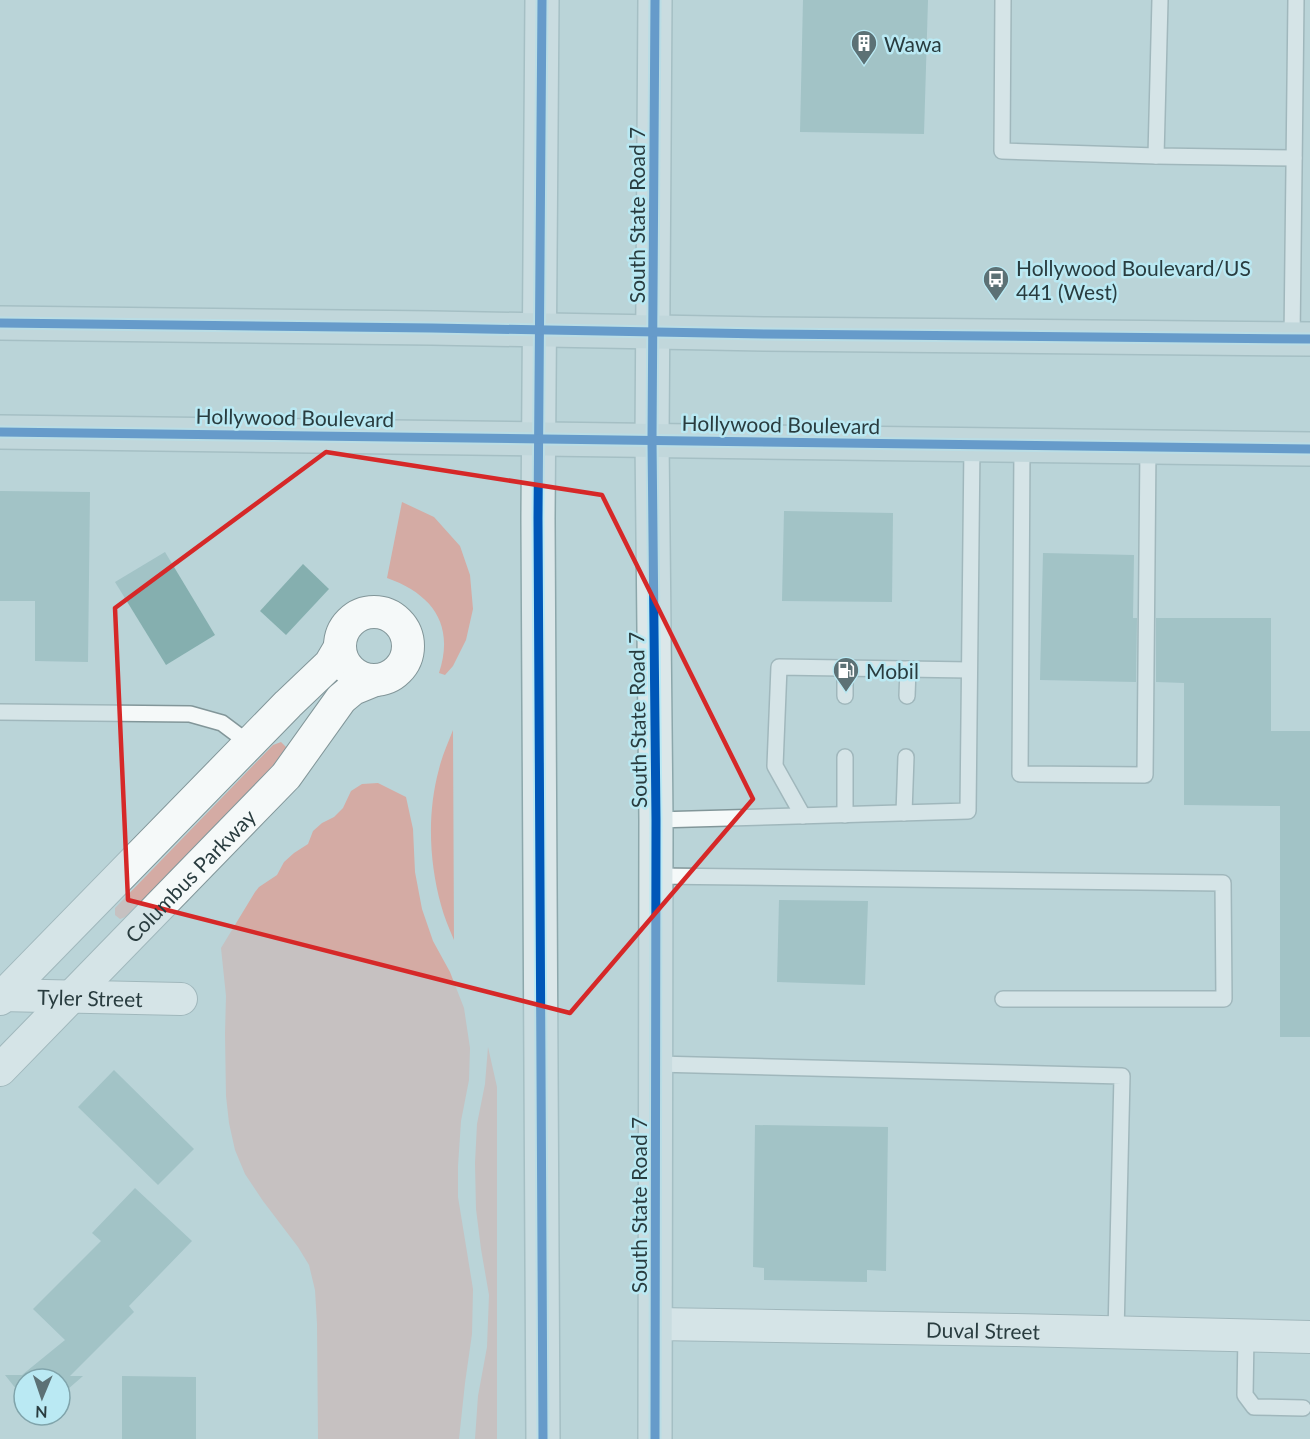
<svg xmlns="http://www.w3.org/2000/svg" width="1310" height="1439" font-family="Lato,sans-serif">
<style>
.green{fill:#d4aba4}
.building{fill:#85afaf}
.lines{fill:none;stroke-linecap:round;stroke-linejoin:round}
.lane-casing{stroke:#829699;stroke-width:18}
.street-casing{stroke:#829699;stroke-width:34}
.primary-casing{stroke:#8ca7ab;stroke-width:36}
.highway-casing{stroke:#8ca7ab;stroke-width:36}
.lane{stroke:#f5f9f9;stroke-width:15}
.street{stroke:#f5f9f9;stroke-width:32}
.primary{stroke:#dbe7e9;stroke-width:33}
.highway{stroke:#cbdcde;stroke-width:33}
.cycleway-casing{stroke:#bae9f3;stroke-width:13}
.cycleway{stroke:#0057b8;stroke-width:9}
.marked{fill:none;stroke:#d62828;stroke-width:4.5;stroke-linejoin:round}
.labels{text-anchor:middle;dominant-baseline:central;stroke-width:5;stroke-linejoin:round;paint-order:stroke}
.poi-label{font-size:21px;fill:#293c3f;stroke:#bae9f3;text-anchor:start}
.street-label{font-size:21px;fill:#293c3f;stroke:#bae9f3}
</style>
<rect width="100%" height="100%" fill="#bad4d8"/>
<g class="green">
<path d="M 402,502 L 434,517 L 460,546 L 470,575 L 473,609 L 466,640 L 453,666 L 445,675 L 439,673 C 455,624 432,594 387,578 Z"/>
<path d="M 453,730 L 454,940 C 449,928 444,917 441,905 C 429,861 427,813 439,769 C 442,756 448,743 453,730 Z"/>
<path d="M 281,742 L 286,747 L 286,755 L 128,916 L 120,919 L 115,915 L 115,908 L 273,745 Z"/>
<path d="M 378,783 L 406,797 L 413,829 L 415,872 L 422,909 L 433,941 L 450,972 L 464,1008 L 470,1048 L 469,1080 L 461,1121 L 458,1166 L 458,1197 L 473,1289 L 472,1334 L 465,1383 L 459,1439 L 318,1439 L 317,1324 L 315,1290 L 309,1265 L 298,1247 L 263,1201 L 245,1174 L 235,1150 L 229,1123 L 226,1096 L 225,1034 L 226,996 L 221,948 L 255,892 L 259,887 L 277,875 L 284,862 L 294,853 L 308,844 L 313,831 L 322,823 L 334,817 L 343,808 L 351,791 L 362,784 Z"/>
<path d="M 488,1047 L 497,1087 L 497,1439 L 475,1439 L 478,1396 L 487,1347 L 489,1295 L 481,1249 L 476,1209 L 475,1163 L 477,1124 L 485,1084 Z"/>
</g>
<g class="building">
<path d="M 803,0 L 928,0 L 924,134 L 800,132 Z"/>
<path d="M 0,491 L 90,492 L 88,662 L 35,661 L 35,601 L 0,601 Z"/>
<path d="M 784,511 L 893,513 L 892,602 L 782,601 Z"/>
<path d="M 165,552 L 215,635 L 166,665 L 115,582 Z"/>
<path d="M 1043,553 L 1134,555 L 1133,618 L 1137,618 L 1136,682 L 1040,680 Z"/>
<path d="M 303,564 L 329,589 L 286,635 L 260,611 Z"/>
<path d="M 1156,618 L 1271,618 L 1271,731 L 1310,731 L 1310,1037 L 1280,1037 L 1280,806 L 1184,805 L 1184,683 L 1156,682 Z"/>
<path d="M 779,900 L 868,901 L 865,985 L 777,982 Z"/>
<path d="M 114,1070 L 194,1149 L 158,1185 L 78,1107 Z"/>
<path d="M 755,1125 L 888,1127 L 886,1271 L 867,1270 L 867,1282 L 764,1280 L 764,1268 L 753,1267 Z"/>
<path d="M 135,1188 L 192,1241 L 129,1306 L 134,1312 L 70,1376 L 83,1376 L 60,1396 L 60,1379 L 24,1379 L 24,1399 L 5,1375 L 22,1375 L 65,1340 L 33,1309 L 101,1241 L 92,1233 Z"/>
<path d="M 122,1376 L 196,1377 L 196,1439 L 122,1439 Z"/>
</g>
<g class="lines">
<g class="lane-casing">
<g id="lane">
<path d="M 1003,0 L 1002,151 L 1156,156"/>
<path d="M 1160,0 L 1156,156 L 1294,158"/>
<path d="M 1292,339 L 1296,0"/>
<path d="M 1022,446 L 1020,774 L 1145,775 L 1148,447"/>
<path d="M 845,668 L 845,696"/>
<path d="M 907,696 L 908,669"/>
<path d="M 0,712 L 190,714 L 222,723 L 250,744"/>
<path d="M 845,757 L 845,815"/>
<path d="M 904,813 L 906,757"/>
<path d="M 803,816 L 775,766 L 779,667 L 969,670"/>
<path d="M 656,820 L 968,811 L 972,445"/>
<path d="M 656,876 L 1223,883 L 1224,999 L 1003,999"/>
<path d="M 657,1064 L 1122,1076 L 1116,1333"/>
<path d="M 1246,1335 L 1245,1395 L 1254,1407 L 1303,1408"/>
</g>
</g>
<g class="street-casing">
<g id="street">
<circle cx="374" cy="646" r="34"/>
<path id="s1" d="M 0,995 L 181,999"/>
<path d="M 0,999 L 288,704 L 330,664 L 340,647"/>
<path id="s2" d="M 0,1070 L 286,776 L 341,699 L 353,689 L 375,680"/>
<path id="s3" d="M 656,1324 L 1013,1330 L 1310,1337"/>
</g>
</g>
<g class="primary-casing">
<g id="primary">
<path d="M 542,0 L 538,518 L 543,1439"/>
<path d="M 655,0 L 652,440 L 656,820 L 655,1439"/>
</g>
</g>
<g class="highway-casing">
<g id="highway">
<path d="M 0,323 L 432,328 L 765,334 L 1310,339"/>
<path d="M 0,432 L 1310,449"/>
</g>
</g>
<use href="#lane" class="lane"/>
<use href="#street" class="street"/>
<use href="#primary" class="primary"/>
<use href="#highway" class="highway"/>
<g class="cycleway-casing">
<g id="cycleway">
<path d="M 542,0 L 538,518 L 543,1439"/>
<path d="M 655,0 L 652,440 L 656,820 L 655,1439"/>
<path d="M 0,323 L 432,328 L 765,334 L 1310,339"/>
<path d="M 0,432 L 1310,449"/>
</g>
</g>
<use href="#cycleway" class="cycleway"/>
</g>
<path d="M0 0H1310V1439H0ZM 326,452 L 602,495 L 753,799 L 570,1013 L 128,900 L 115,608 Z" fill="#bad4d8" fill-opacity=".55" fill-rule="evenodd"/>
<path class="marked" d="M 326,452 L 602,495 L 753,799 L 570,1013 L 128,900 L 115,608 Z"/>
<defs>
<g id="building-pin" transform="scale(1.35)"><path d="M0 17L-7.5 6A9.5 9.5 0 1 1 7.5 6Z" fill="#5c7175" stroke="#bae9f3"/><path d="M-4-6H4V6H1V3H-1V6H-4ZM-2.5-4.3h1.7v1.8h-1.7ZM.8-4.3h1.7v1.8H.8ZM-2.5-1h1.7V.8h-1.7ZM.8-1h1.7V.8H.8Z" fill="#fff"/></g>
<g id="bus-pin" transform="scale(1.35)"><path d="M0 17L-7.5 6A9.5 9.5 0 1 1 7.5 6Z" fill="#5c7175" stroke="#bae9f3"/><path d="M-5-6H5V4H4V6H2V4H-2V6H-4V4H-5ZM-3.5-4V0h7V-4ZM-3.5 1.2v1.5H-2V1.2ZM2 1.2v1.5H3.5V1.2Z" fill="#fff"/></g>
<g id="fuel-pin" transform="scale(1.35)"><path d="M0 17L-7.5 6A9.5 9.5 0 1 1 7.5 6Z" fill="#5c7175" stroke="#bae9f3"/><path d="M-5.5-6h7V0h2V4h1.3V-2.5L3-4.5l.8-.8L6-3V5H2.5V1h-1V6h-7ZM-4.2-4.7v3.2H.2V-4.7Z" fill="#fff"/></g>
</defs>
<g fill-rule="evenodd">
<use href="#building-pin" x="864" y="43"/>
<use href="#bus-pin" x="996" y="279"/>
<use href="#fuel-pin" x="846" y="670"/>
</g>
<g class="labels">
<g class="poi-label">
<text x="884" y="43">Wawa</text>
<text x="1016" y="267">Hollywood Boulevard/US<tspan x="1016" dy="24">441 (West)</tspan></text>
<text x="866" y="670">Mobil</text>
</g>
<g class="street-label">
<text transform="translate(636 215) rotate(-90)">South State Road 7</text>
<text transform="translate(295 417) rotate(1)">Hollywood Boulevard</text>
<text transform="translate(781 424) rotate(1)">Hollywood Boulevard</text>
<text transform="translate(637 720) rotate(-91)">South State Road 7</text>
<text stroke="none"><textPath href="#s2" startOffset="272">Columbus Parkway</textPath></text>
<text stroke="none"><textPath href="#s1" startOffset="90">Tyler Street</textPath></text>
<text transform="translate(638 1205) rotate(-90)">South State Road 7</text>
<text stroke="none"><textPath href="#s3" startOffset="327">Duval Street</textPath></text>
</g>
</g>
<g transform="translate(42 1397) rotate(182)"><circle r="28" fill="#bae9f3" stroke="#80a4ab" stroke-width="1.5"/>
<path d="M0-4.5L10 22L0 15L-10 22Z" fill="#5c7175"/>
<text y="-9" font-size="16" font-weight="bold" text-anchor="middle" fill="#293c3f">N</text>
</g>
</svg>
